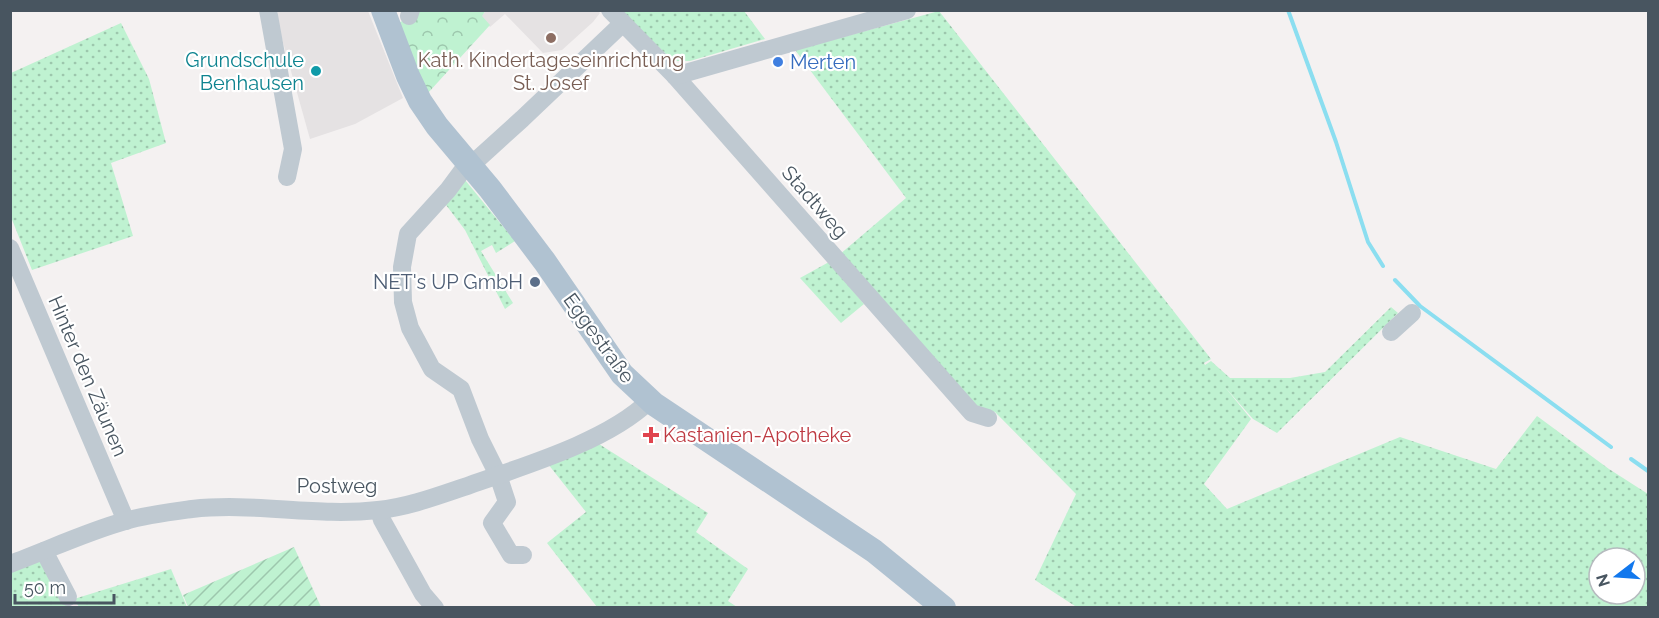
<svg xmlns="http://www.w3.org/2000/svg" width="1659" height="618" font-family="Raleway,sans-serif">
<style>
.education{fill:#e5e2e3}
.grass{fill:url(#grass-dots);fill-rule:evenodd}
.park{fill:url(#park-crowns)}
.garden{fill:url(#garden-furrows)}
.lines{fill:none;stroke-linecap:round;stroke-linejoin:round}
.stream{stroke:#8bdef0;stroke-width:4}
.minor{stroke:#bfc9d1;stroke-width:18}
.major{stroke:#b0c2d1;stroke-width:24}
.education-dot{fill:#8d6e63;stroke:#fff;stroke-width:2}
.shop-dot{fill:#3f7fe0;stroke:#fff;stroke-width:2}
.culture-dot{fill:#0f9aa8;stroke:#fff;stroke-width:2}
.service-dot{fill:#5c6f8a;stroke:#fff;stroke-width:2}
.health-dot{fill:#e0444e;stroke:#fff;stroke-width:2}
.labels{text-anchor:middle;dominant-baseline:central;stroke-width:4.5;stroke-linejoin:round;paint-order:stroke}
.culture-label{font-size:20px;fill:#0d838f;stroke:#fff;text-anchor:end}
.education-label{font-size:20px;fill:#785e54;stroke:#fff}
.shop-label{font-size:20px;fill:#366cbe;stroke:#fff;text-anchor:start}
.street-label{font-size:20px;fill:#485560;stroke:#fff}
.service-label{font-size:20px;fill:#4e5e75;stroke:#fff;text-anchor:end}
.health-label{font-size:20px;fill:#be3a42;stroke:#fff;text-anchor:start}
</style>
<defs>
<pattern id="grass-dots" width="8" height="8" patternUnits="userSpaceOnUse" patternTransform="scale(1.5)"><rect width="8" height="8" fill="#bff2d1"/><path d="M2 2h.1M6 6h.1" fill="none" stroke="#9dc7ad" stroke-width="1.8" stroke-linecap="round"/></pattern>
<pattern id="park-crowns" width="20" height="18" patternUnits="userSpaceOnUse" patternTransform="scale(1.5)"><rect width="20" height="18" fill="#bff2d1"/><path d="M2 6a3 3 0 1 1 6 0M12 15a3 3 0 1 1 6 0" fill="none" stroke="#9dc7ad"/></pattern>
<pattern id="garden-furrows" width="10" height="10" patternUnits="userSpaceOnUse" patternTransform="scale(1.5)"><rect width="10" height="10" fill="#bff2d1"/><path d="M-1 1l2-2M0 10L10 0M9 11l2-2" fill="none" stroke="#9dc7ad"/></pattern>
</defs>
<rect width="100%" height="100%" fill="#f4f1f1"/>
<g class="education">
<path d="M 487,10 L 597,10 L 600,13 L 593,22 L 562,50 L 543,53 L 505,14 L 490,27 L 481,16 Z"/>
<path d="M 278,11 L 368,11 L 403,98 L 355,124 L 310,139 L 277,21 Z"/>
</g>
<g class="grass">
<path d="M 621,11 L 744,11 L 765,39 L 690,61 L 673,61 Z"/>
<path d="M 939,11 L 1211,359 L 1204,363 L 1205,365 L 1211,361 L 1230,378 L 1290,378 L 1325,372 L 1391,307 L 1398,313 L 1277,433 L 1253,419 L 1224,386 L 1251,419 L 1204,484 L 1227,509 L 1400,437 L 1496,469 L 1537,416 L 1609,469 L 1648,494 L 1648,607 L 1078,608 L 1035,580 L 1076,494 L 995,412 L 975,406 L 839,255 L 906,198 L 795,50 ZM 1599,558 L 1635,558 L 1635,594 L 1599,594 Z"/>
<path d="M 121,23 L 149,79 L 166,143 L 111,163 L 133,236 L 32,270 L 11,217 L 11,73 Z"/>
<path d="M 465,180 L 515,241 L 496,253 L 492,245 L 481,251 L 513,303 L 505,309 L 465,230 L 443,201 Z"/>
<path d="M 829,262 L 864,304 L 841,323 L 800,278 Z"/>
<path d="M 599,444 L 708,513 L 696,532 L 748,569 L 728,601 L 737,607 L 597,607 L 547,543 L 586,512 L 548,464 Z"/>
<path d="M 44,557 L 71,607 L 11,608 L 11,570 Z"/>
<path d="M 171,569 L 187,607 L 79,607 L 74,599 Z"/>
</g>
<path class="park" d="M 486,10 L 482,16 L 490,25 L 428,93 L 415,68 L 399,23 L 417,11 Z"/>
<path class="garden" d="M 294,547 L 321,607 L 188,607 L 183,595 Z"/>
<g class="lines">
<g class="stream">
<path d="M 1288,10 L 1336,142 L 1368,242 L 1383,266"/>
<path d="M 1395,280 L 1420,306 L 1611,447"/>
<path d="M 1631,459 L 1648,471"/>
</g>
<g class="minor">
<path d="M 268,10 L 293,149 L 287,177"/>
<path d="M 610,10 L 675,76 L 972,413 L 988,418"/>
<path d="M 409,16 L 411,10"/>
<path d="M 675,76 L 907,10"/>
<path d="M 10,248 L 126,521"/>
<path d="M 1391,332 L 1412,313"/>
<path d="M 379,510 L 382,520 L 423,594 L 435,608"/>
<path d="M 44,551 L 68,597"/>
<path d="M 523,555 L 511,555 L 492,523 L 507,502 L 498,475 L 480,439 L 461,389 L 432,369 L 410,328 L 403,302 L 402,267 L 408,234 L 448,190 L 468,163 L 479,158 L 522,119 L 623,23"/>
<path d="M 10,564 C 48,550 86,532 125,521 C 146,515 170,512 192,509 C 254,502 316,517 378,510 C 409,507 440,495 470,485 C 524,466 608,441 649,401"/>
</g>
<path class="major" d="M 383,10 L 408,76 L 420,101 L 437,126 L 490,189 L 545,262 L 622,374 L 654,404 L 874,551 L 944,608"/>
</g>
<circle class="education-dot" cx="551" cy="38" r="6"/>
<circle class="shop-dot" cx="778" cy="62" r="6"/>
<circle class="culture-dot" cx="316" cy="71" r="6"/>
<circle class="service-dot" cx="535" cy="282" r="6"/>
<path class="health-dot" d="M648 426h6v6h6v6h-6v6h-6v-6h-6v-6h6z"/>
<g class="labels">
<g class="culture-label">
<text x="304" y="60">Grundschule<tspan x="304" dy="23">Benhausen</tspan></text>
</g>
<g class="education-label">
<text x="551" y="60">Kath. Kindertageseinrichtung<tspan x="551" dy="23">St. Josef</tspan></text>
</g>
<g class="shop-label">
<text x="790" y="62">Merten</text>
</g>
<g class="street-label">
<text transform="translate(815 202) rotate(49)">Stadtweg</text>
<text transform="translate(599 338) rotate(54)">Eggestraße</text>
<text transform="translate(88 376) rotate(67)">Hinter den Zäunen</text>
<text x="337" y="486">Postweg</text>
</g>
<g class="service-label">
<text x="523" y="282">NET's UP GmbH</text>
</g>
<g class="health-label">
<text x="663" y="435">Kastanien-Apotheke</text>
</g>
</g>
<rect width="1659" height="618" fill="none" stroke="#485560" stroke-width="24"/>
<g transform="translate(1617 576) rotate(253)"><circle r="28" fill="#ffffff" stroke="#b6bbbf" stroke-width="1.5"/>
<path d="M0-4.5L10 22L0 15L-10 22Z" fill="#1278ed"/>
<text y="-9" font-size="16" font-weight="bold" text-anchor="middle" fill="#485560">N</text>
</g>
<path d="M15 594v9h99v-9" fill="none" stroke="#485560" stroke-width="3"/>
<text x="24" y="594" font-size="18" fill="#485560" stroke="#ffffff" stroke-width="4.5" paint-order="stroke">50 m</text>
</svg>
